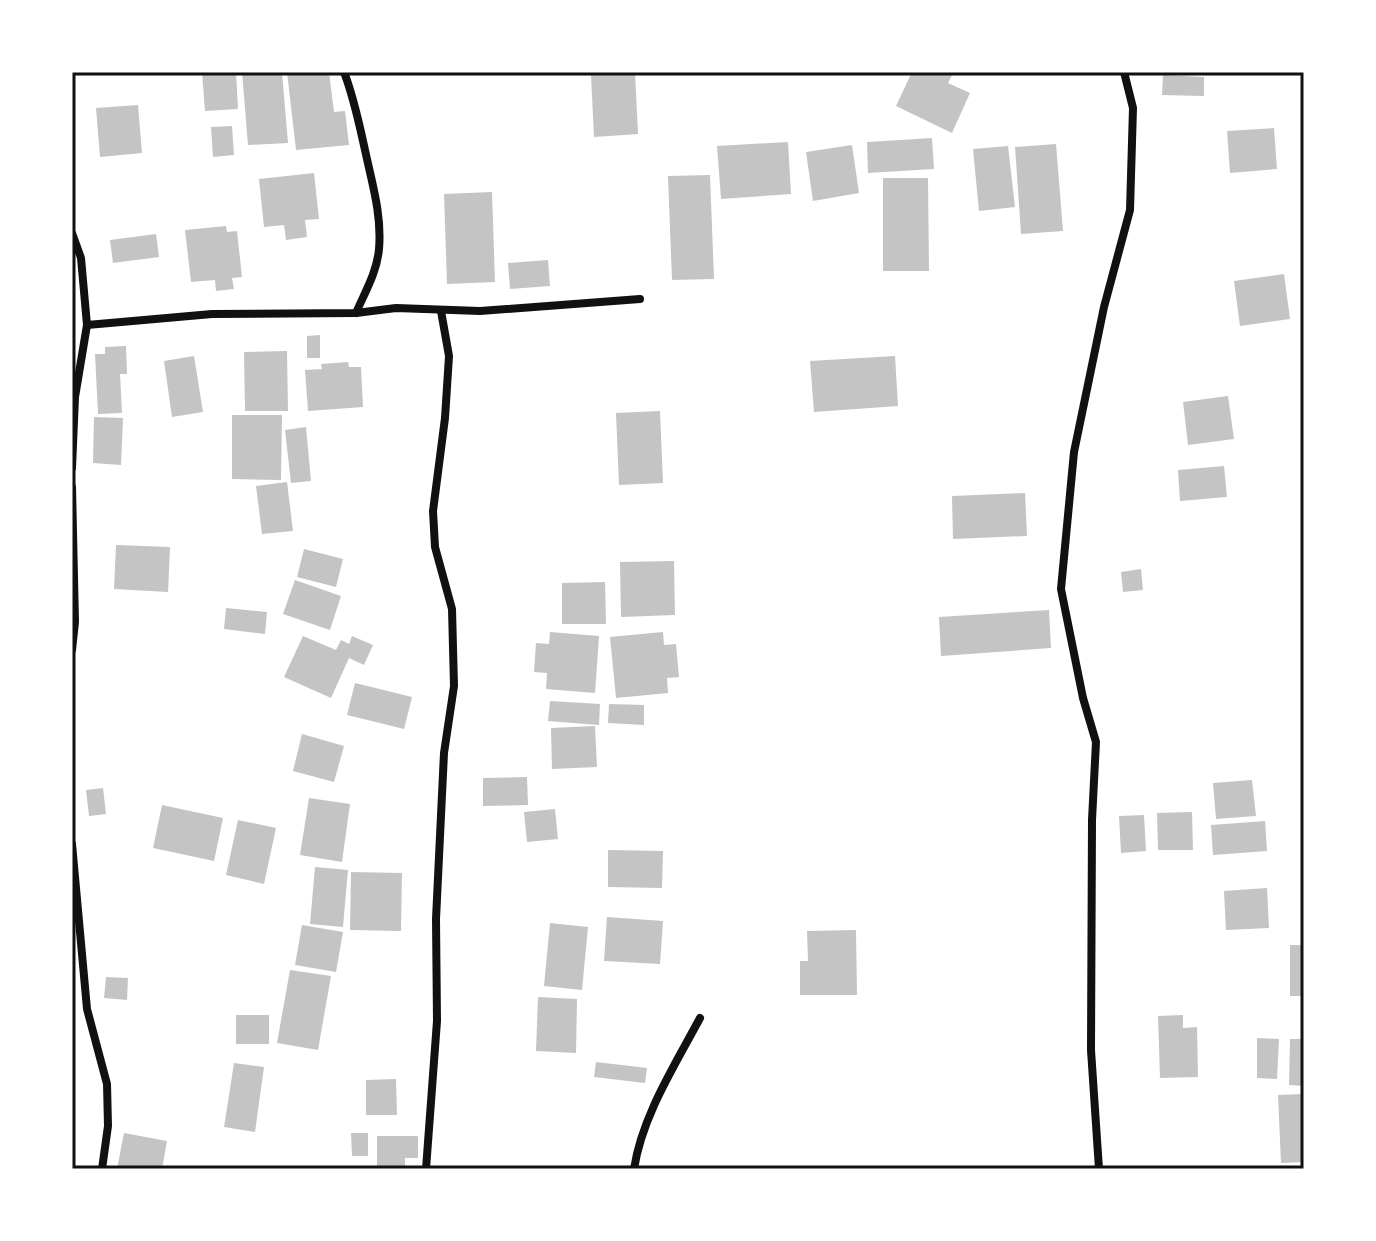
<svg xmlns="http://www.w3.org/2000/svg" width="1376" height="1241" font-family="'Varela Round',sans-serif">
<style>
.building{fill:#c4c4c4}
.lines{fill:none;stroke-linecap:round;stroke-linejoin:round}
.minor{stroke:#111;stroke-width:8}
.neatline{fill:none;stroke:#111;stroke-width:3}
</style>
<rect width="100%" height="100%" fill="#fff"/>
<g class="building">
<path d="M 202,72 L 236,72 L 238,109 L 205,111 Z"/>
<path d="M 242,72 L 282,72 L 288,143 L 248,145 Z"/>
<path d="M 287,72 L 329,72 L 334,112 L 345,111 L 349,145 L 296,150 Z"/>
<path d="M 600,72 L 635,72 L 638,134 L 594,137 L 591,75 Z"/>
<path d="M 912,72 L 931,75 L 932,72 L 950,72 L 953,73 L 948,83 L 970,93 L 952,133 L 896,106 Z"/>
<path d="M 1163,75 L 1204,77 L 1204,96 L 1162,95 Z"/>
<path d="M 138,105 L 142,153 L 100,157 L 96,108 Z"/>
<path d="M 232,126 L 234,155 L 213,157 L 211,127 Z"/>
<path d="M 1274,128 L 1277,169 L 1230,173 L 1227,131 Z"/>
<path d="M 932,138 L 934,169 L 868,173 L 867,142 Z"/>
<path d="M 788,142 L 791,194 L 721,199 L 717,146 Z"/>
<path d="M 1056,144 L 1063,231 L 1021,234 L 1015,147 Z"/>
<path d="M 852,145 L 859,193 L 813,201 L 806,152 Z"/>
<path d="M 1008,146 L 1015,207 L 979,211 L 973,149 Z"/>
<path d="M 314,173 L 319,219 L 305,220 L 307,237 L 286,240 L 284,225 L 264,227 L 259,179 Z"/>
<path d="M 710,175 L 714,279 L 672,280 L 668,176 Z"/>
<path d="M 883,178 L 928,178 L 929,271 L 883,271 Z"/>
<path d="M 492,192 L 495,282 L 447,284 L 444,194 Z"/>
<path d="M 226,226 L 227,232 L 237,231 L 242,277 L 232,278 L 234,289 L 216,291 L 215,280 L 191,282 L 185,230 Z"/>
<path d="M 156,234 L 159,257 L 113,263 L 110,240 Z"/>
<path d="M 548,260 L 550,286 L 510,289 L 508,263 Z"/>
<path d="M 1284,274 L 1290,319 L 1240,326 L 1234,281 Z"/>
<path d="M 320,335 L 320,358 L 307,358 L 307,336 Z"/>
<path d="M 126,346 L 127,374 L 120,374 L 122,413 L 98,414 L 95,354 L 105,354 L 105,347 Z"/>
<path d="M 287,351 L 288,411 L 245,411 L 244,352 Z"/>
<path d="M 194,356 L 203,412 L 172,417 L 164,361 Z"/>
<path d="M 895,356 L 898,406 L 814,412 L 810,361 Z"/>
<path d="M 348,362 L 349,367 L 361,367 L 363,407 L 308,411 L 305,370 L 322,369 L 321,364 Z"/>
<path d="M 1228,396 L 1234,439 L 1188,445 L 1183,402 Z"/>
<path d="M 660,411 L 663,483 L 619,485 L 616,413 Z"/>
<path d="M 232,415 L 282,415 L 281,480 L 232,479 Z"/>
<path d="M 94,417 L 123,418 L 121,465 L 93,463 Z"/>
<path d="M 306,427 L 311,481 L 291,483 L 285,430 Z"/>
<path d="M 1224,466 L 1227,497 L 1180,501 L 1178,470 Z"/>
<path d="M 287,482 L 293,531 L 262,534 L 256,486 Z"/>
<path d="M 1025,493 L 1027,536 L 953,539 L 952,496 Z"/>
<path d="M 116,545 L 170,547 L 168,592 L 114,589 Z"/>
<path d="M 304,549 L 343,559 L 336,587 L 297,577 Z"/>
<path d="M 674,561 L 675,615 L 621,617 L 620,562 Z"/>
<path d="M 1141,569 L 1143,590 L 1123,592 L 1121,572 Z"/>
<path d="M 295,580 L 341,596 L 330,630 L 283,614 Z"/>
<path d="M 605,582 L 606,624 L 562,624 L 562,583 Z"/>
<path d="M 226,608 L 267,612 L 265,634 L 224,629 Z"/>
<path d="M 1049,610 L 1051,648 L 941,656 L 939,617 Z"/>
<path d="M 550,632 L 599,636 L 595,693 L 546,689 L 547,673 L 534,672 L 536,643 L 549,644 Z"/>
<path d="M 663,632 L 664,645 L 676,644 L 679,677 L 667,678 L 668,693 L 616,698 L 610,637 Z"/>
<path d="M 303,636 L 336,650 L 341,640 L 349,644 L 352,636 L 373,645 L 364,665 L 349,658 L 331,698 L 284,677 Z"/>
<path d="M 355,683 L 412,697 L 404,729 L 347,715 Z"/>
<path d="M 550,701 L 600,704 L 599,725 L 548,721 Z"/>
<path d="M 609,704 L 644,705 L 644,725 L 608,723 Z"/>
<path d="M 595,726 L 597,767 L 552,769 L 551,728 Z"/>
<path d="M 302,734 L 344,746 L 334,782 L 293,771 Z"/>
<path d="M 527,777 L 528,805 L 483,806 L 483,778 Z"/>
<path d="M 1252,780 L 1256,816 L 1216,819 L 1213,783 Z"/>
<path d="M 103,788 L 106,814 L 89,816 L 86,790 Z"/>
<path d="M 309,798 L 350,804 L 342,862 L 300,855 Z"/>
<path d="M 162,805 L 223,818 L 214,861 L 153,848 Z"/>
<path d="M 555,809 L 558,839 L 527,842 L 524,812 Z"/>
<path d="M 1192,812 L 1193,850 L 1158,850 L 1157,813 Z"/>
<path d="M 1144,815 L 1146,851 L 1121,853 L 1119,816 Z"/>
<path d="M 238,820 L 276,828 L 264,884 L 226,875 Z"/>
<path d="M 1265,821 L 1267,851 L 1213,855 L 1211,825 Z"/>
<path d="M 608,850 L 663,851 L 662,888 L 608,887 Z"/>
<path d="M 315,867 L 348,870 L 343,927 L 310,924 Z"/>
<path d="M 351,872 L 402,873 L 401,931 L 350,930 Z"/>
<path d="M 1267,888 L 1269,928 L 1226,930 L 1224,891 Z"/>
<path d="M 607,917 L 663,921 L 660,964 L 604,961 Z"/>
<path d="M 550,923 L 588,927 L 582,990 L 544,986 Z"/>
<path d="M 302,925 L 343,932 L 336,972 L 295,965 Z"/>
<path d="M 856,930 L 857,995 L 800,995 L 800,961 L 808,961 L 807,931 Z"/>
<rect x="1290" y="945" width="14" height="51"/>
<path d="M 290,970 L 331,976 L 318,1050 L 277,1043 Z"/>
<path d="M 106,977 L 128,978 L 127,1000 L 104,998 Z"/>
<path d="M 538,997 L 577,999 L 576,1053 L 536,1051 Z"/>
<rect x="236" y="1015" width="33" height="29"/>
<path d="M 1183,1015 L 1183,1028 L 1197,1027 L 1198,1077 L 1160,1078 L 1158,1016 Z"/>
<path d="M 1257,1038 L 1279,1039 L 1277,1079 L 1257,1078 Z"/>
<path d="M 1290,1039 L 1304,1039 L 1304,1086 L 1289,1085 Z"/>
<path d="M 596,1062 L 647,1068 L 645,1083 L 594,1077 Z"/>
<path d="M 234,1063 L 264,1067 L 255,1132 L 224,1127 Z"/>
<path d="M 396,1079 L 397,1115 L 366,1115 L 366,1080 Z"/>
<path d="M 1304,1094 L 1304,1162 L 1281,1163 L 1278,1095 Z"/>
<path d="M 124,1133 L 167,1141 L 162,1169 L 117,1169 Z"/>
<path d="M 351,1133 L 368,1133 L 368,1156 L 352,1156 Z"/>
<path d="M 377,1136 L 418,1136 L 418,1158 L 405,1158 L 405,1169 L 377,1169 Z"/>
</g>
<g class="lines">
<g class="minor">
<path d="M 344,72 C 354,98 359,123 365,150 C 372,183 382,215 379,249 C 377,272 365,292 356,313"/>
<path d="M 72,233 L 81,258 L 87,325 L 75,397 L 72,468"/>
<path d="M 87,325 L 212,314 L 356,313 L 396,308 L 480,311 L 640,299"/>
<path d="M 72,487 L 75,622 L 72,650"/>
<path d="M 72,844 L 87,1009 L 107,1084 L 108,1126 L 102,1169"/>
<path d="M 426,1169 L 437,1021 L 436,919 L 444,753 L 454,686 L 452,609 L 435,547 L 433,511 L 445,418 L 449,356 L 441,311"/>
<path d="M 634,1169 C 642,1116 675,1065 700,1018"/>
<path d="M 1099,1169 L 1091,1050 L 1092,820 L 1096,742 L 1083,698 L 1061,589 L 1074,452 L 1104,307 L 1130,210 L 1133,108 L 1124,72"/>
</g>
</g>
<rect width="1376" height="1241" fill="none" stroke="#ffffff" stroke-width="148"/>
<rect x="74" y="74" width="1228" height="1093" class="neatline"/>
</svg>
